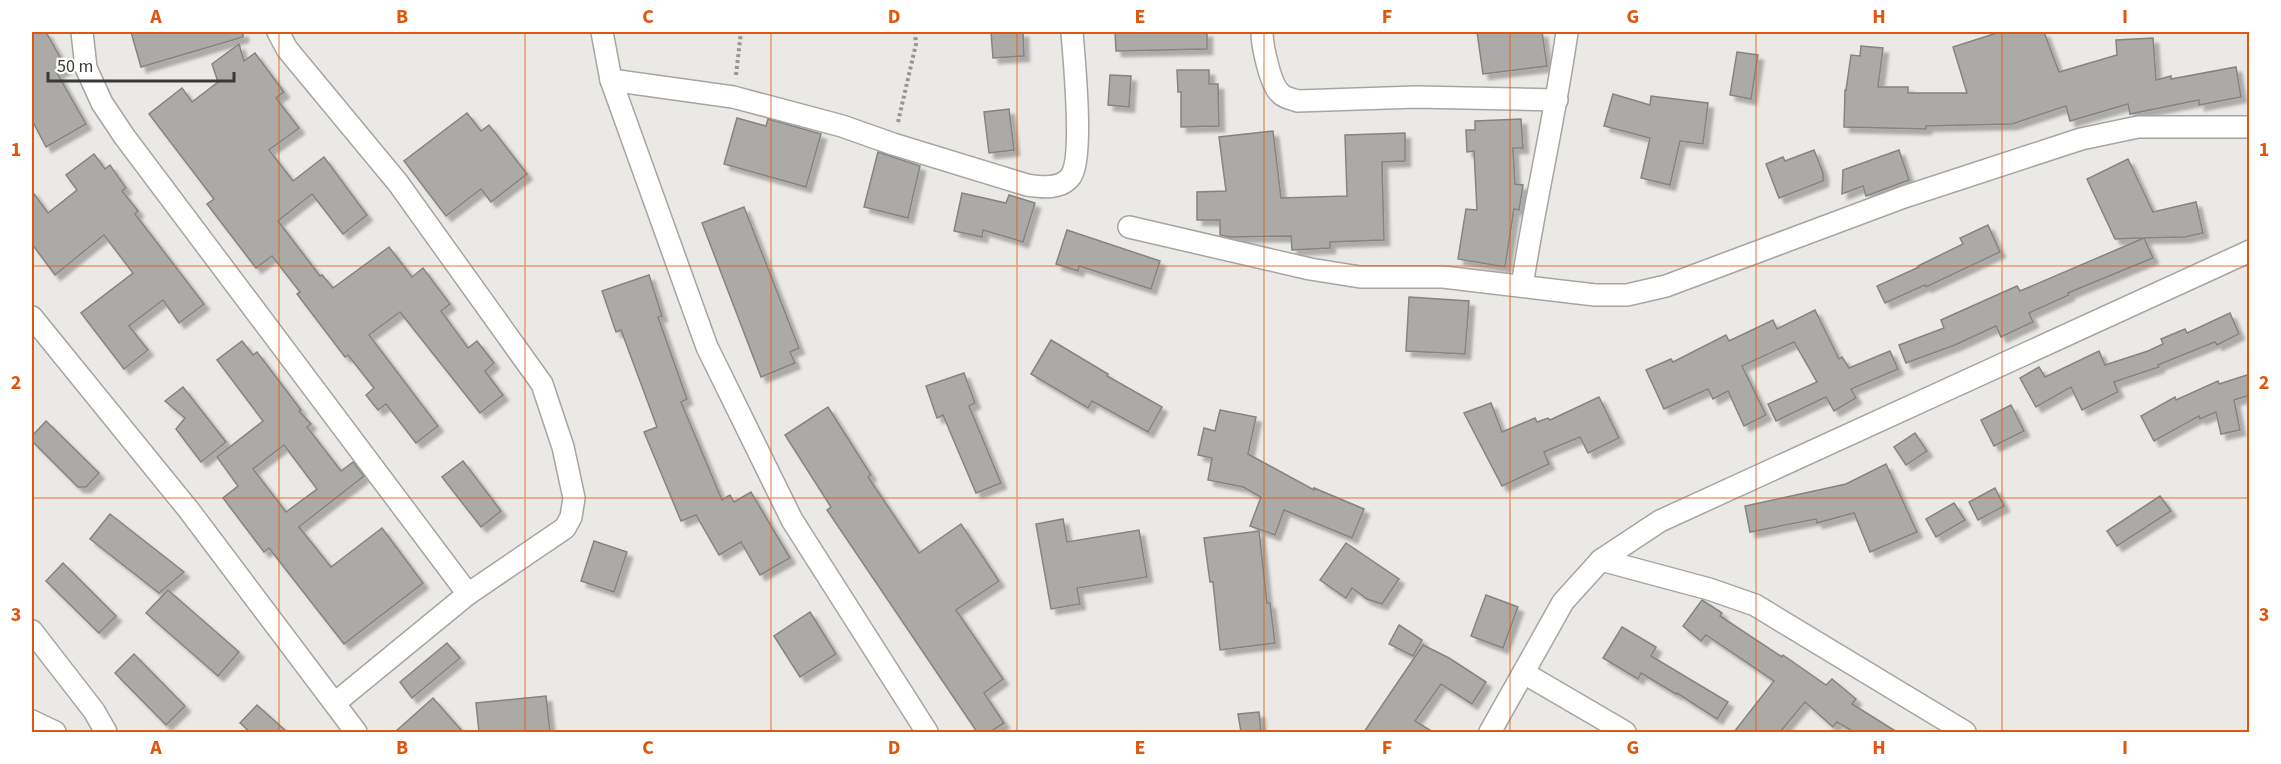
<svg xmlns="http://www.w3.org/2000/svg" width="2281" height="764" font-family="'Source Sans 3',sans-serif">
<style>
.building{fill:#abaaa7;stroke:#858482;stroke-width:1.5;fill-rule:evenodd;filter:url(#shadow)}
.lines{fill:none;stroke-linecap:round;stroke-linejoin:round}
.minor-casing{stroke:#a6a5a2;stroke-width:24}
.path{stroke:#969593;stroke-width:4;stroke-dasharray:3 3;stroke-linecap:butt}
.minor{stroke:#fff;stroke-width:21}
.grid{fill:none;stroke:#df570e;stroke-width:1.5;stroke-opacity:0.55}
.neatline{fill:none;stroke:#df570e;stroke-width:2}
.grid-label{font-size:20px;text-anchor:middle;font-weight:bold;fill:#df570e}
</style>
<defs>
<filter id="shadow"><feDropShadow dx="5.5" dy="5.5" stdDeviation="1.5" flood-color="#0004"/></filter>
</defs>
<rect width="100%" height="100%" fill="#eae9e6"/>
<g class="building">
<path d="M 32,32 L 46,32 L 66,68 L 57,73 L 86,124 L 46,147 L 32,120 Z"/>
<path d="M 131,32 L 243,32 L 243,37 L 141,67 Z"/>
<path d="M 991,32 L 1023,32 L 1024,56 L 993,58 Z"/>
<path d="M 1115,32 L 1207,32 L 1207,49 L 1116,51 Z"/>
<path d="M 1477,32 L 1542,32 L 1547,66 L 1483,74 Z"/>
<path d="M 2000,32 L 2044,32 L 2059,72 L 2117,55 L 2116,40 L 2153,38 L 2156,80 L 2171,76 L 2171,79 L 2236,67 L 2241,97 L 2199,105 L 2199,100 L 2130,114 L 2128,104 L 2070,121 L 2066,106 L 2012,124 L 1926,126 L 1926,129 L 1844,127 L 1845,90 L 1846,90 L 1851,55 L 1860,56 L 1861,46 L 1883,48 L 1878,87 L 1908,87 L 1908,93 L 1967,93 L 1953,47 Z"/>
<path d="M 239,44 L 244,61 L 255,53 L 284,92 L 276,98 L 299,128 L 269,150 L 293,181 L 324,157 L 367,215 L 343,234 L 312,194 L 278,221 L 320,276 L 322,275 L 333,288 L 389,247 L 412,277 L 423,268 L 450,304 L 441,311 L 468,348 L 477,341 L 494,363 L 485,371 L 503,395 L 480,413 L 400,312 L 369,335 L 438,426 L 416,443 L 386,404 L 378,410 L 366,395 L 374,388 L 348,355 L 345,357 L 297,294 L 300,292 L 272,256 L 256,268 L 207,204 L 214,199 L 149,114 L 182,88 L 192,102 L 218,82 L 212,64 Z"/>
<path d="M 1737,52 L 1758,55 L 1751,99 L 1730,95 Z"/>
<path d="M 1177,70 L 1209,70 L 1209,84 L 1218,84 L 1219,126 L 1181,127 L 1181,92 L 1178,92 Z"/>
<path d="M 1110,75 L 1131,76 L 1129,107 L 1108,105 Z"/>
<path d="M 1613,94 L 1650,105 L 1651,96 L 1708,103 L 1703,144 L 1680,141 L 1670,185 L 1641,178 L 1650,138 L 1604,126 Z"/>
<path d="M 1009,109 L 1014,150 L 989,153 L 984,112 Z"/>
<path d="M 467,113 L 481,131 L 489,125 L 527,174 L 491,202 L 481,189 L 446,216 L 404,161 Z"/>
<path d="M 737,118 L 766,126 L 768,119 L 821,134 L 806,187 L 724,164 Z"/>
<path d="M 1521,119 L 1523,148 L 1513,148 L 1515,184 L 1523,185 L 1519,210 L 1514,209 L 1505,267 L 1458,259 L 1466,209 L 1477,210 L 1474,151 L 1467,152 L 1466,130 L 1475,130 L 1475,121 Z"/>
<path d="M 1273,131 L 1281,198 L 1347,196 L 1345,135 L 1405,133 L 1405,161 L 1382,162 L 1384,240 L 1330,242 L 1330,248 L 1292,250 L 1291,236 L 1230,237 L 1220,235 L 1220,220 L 1197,220 L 1197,192 L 1226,191 L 1219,137 Z"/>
<path d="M 1814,150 L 1823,173 L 1823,181 L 1779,198 L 1766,164 L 1783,157 L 1785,161 Z"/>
<path d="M 1899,150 L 1909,180 L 1866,196 L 1863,186 L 1842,194 L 1843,170 Z"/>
<path d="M 878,152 L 920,166 L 908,218 L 864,207 Z"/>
<path d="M 94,154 L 105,169 L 110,165 L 126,188 L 122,191 L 138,211 L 135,214 L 204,304 L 179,323 L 163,300 L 129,326 L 148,350 L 124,369 L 81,313 L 133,273 L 104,235 L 55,275 L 32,244 L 32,191 L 48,213 L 77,190 L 66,175 Z"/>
<path d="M 2128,159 L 2153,212 L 2196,202 L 2203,233 L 2185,237 L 2144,238 L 2153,258 L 2068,293 L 2069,295 L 2029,313 L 2033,322 L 2001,337 L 1996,326 L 1955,345 L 1906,363 L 1899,345 L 1944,328 L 1941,320 L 2017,286 L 2020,291 L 2144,238 L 2115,239 L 2087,179 Z"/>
<path d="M 962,193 L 1006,203 L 1009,195 L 1035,203 L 1023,242 L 983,230 L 982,237 L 954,231 Z"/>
<path d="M 744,207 L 799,348 L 790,352 L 795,363 L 761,377 L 702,223 Z"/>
<path d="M 1988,225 L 2000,252 L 1926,287 L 1925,285 L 1885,303 L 1877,286 L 1919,267 L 1918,266 L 1963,244 L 1960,238 Z"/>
<path d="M 1067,230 L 1160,261 L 1151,289 L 1079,266 L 1078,271 L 1056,264 Z"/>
<path d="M 649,275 L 662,316 L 658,317 L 687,399 L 681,402 L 722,500 L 730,495 L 734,502 L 751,492 L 790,558 L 760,575 L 741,542 L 719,555 L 696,515 L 681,521 L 644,432 L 657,427 L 621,330 L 616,332 L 602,291 Z"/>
<path d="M 1409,297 L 1469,301 L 1465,354 L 1406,351 Z"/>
<path d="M 1815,310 L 1839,359 L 1842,357 L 1849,368 L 1890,351 L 1898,369 L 1851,389 L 1856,398 L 1834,411 L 1826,397 L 1776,421 L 1768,404 L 1817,382 L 1794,342 L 1742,366 L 1766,415 L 1744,426 L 1728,391 L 1713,399 L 1708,389 L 1664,409 L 1646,370 L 1671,359 L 1673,362 L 1726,335 L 1729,341 L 1773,320 L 1777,329 Z"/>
<path d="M 2230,313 L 2239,334 L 2217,345 L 2215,342 L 2158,365 L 2159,367 L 2114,382 L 2118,392 L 2082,410 L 2071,387 L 2036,407 L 2020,378 L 2039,367 L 2045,377 L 2099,351 L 2105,365 L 2148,351 L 2163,344 L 2161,339 L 2185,329 L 2187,333 Z"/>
<path d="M 1051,340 L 1108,374 L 1107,376 L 1162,407 L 1148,432 L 1092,401 L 1088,408 L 1031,374 Z"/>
<path d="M 242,341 L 253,355 L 257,352 L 301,410 L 299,411 L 311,424 L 307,427 L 341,471 L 353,462 L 364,476 L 299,527 L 331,567 L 382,528 L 423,583 L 344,644 L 269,548 L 264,552 L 223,498 L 238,486 L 217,457 L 263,421 L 217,360 ZM 284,445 L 317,489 L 286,512 L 253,469 Z"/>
<path d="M 964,373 L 975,403 L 969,406 L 1001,483 L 976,493 L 943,415 L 937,418 L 926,386 Z"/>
<path d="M 2250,374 L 2250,395 L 2234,400 L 2240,430 L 2221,434 L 2216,412 L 2200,419 L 2199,416 L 2154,441 L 2141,416 L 2175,397 L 2176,400 L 2218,381 L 2219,384 Z"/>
<path d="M 183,387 L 226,442 L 201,462 L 176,429 L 185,418 L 165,401 Z"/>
<path d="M 1599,397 L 1619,438 L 1588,453 L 1580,437 L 1544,452 L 1549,464 L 1502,486 L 1464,413 L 1491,403 L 1502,432 L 1535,418 L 1537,422 L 1548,418 L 1550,420 Z"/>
<path d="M 2011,405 L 2024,431 L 1994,446 L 1981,420 Z"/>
<path d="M 828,407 L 871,475 L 868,477 L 919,553 L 961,524 L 999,581 L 956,610 L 1003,679 L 984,693 L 1004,723 L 990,732 L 977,732 L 827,510 L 831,507 L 785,435 Z"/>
<path d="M 1220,410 L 1256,417 L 1248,454 L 1314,490 L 1314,488 L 1364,509 L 1352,538 L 1284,510 L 1275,535 L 1250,526 L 1261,497 L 1243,487 L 1208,480 L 1212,458 L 1198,455 L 1204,428 L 1215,431 Z"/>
<path d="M 46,421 L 99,473 L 86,487 L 78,487 L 32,441 L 32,436 Z"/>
<path d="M 1915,433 L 1927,451 L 1906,465 L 1894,447 Z"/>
<path d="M 463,461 L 501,511 L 481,527 L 442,477 Z"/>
<path d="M 1886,464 L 1917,532 L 1870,552 L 1854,513 L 1817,523 L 1816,519 L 1750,532 L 1745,506 L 1846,484 Z"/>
<path d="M 1995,488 L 2004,506 L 1978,520 L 1969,502 Z"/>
<path d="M 2160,496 L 2171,511 L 2117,546 L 2107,531 Z"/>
<path d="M 1954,503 L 1965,520 L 1936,537 L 1926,519 Z"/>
<path d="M 110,514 L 184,572 L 159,593 L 90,539 Z"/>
<path d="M 1063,519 L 1067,542 L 1139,530 L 1147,577 L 1077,588 L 1080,604 L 1051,609 L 1036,524 Z"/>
<path d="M 1259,531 L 1267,603 L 1270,603 L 1275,643 L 1220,650 L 1213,582 L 1210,582 L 1204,538 Z"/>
<path d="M 594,541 L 627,552 L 614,592 L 581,581 Z"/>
<path d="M 1346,543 L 1399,579 L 1382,604 L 1367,599 L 1352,588 L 1346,598 L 1320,580 Z"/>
<path d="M 63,563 L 116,616 L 99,633 L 46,581 Z"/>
<path d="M 168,590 L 239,652 L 218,676 L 146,613 Z"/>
<path d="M 1486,595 L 1518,607 L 1503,648 L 1471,636 Z"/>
<path d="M 1702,600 L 1722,613 L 1720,616 L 1782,657 L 1783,655 L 1826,685 L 1832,679 L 1856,699 L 1852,704 L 1897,732 L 1854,732 L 1837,722 L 1833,727 L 1805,702 L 1780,732 L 1734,732 L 1774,681 L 1706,635 L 1701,641 L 1683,626 Z"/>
<path d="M 810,612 L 836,654 L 800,677 L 774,636 Z"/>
<path d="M 1399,625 L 1422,640 L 1413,656 L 1389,644 Z"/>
<path d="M 1622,627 L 1656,647 L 1651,656 L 1728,702 L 1717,719 L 1677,693 L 1676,694 L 1641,673 L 1638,679 L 1603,658 Z"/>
<path d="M 447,643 L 460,658 L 412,698 L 400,682 Z"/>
<path d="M 1423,645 L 1449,658 L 1486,682 L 1472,704 L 1441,684 L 1415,721 L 1433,732 L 1364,732 Z"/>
<path d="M 134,654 L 185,706 L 166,725 L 115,673 Z"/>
<path d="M 546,696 L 550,732 L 479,732 L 476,703 Z"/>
<path d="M 433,698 L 463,732 L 395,732 Z"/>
<path d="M 257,705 L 287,732 L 250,732 L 240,723 Z"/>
<path d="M 1259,712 L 1261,732 L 1241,732 L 1238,714 Z"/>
</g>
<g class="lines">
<g class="minor-casing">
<g id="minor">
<path d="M 82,32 L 86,68 L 102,103 L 124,136 L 468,594 L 335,703"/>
<path d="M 278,32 L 287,49 L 398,183 L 542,384 L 563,447 L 574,498 L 571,517 L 565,528 L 468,594"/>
<path d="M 602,32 L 611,80 L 707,347 L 792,520 L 927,732"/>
<path d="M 1262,32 C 1262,45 1270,84 1280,93 C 1284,98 1292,99 1298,101 L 1416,97 L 1557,100"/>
<path d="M 611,80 L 733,97 L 842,126 L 893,144 L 1027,185 C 1041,187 1061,190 1071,176 C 1084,156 1074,59 1072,32"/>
<path d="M 1129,227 L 1310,269 L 1360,277 L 1443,277 L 1595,295 L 1627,295 L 1666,286 L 1904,197 L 2081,139 L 2138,127 L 2250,127"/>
<path d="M 1522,286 C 1535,201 1555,117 1567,32"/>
<path d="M 32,317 L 188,509 L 356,732"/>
<path d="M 1601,560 L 1709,589 L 1755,605 L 1965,732"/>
<path d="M 32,631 L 94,711 L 106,732"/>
<path d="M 1524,673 L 1625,732"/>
<path d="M 32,721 L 55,732"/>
<path d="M 1490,732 L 1563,602 L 1601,560 L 1660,521 L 2250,251"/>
</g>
</g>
<g class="path">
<path d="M 736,75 L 741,32"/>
<path d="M 898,122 L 916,44 L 915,32"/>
</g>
<use href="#minor" class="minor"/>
</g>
<path class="grid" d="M 279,32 L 279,732M 525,32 L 525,732M 771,32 L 771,732M 1017,32 L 1017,732M 1264,32 L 1264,732M 1510,32 L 1510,732M 1756,32 L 1756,732M 2002,32 L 2002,732M 32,266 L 2250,266M 32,498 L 2250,498"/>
<rect width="2281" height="764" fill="none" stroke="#ffffff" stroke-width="66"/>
<path d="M48 72v9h186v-9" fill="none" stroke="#383837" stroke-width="3"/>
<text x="57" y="72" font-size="18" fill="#383837" stroke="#ffffff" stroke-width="4.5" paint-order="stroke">50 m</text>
<rect x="33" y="33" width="2215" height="698" class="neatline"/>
<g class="grid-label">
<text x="156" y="23">A</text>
<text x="402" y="23">B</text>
<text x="648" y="23">C</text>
<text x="894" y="23">D</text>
<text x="1140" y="23">E</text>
<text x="1387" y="23">F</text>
<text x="1633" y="23">G</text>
<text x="1879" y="23">H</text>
<text x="2125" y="23">I</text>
<text x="16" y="156">1</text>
<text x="2264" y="156">1</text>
<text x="16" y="389">2</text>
<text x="2264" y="389">2</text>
<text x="16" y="621">3</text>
<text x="2264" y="621">3</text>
<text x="156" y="754">A</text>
<text x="402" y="754">B</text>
<text x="648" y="754">C</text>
<text x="894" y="754">D</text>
<text x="1140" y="754">E</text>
<text x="1387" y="754">F</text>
<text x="1633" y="754">G</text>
<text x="1879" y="754">H</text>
<text x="2125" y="754">I</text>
</g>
</svg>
